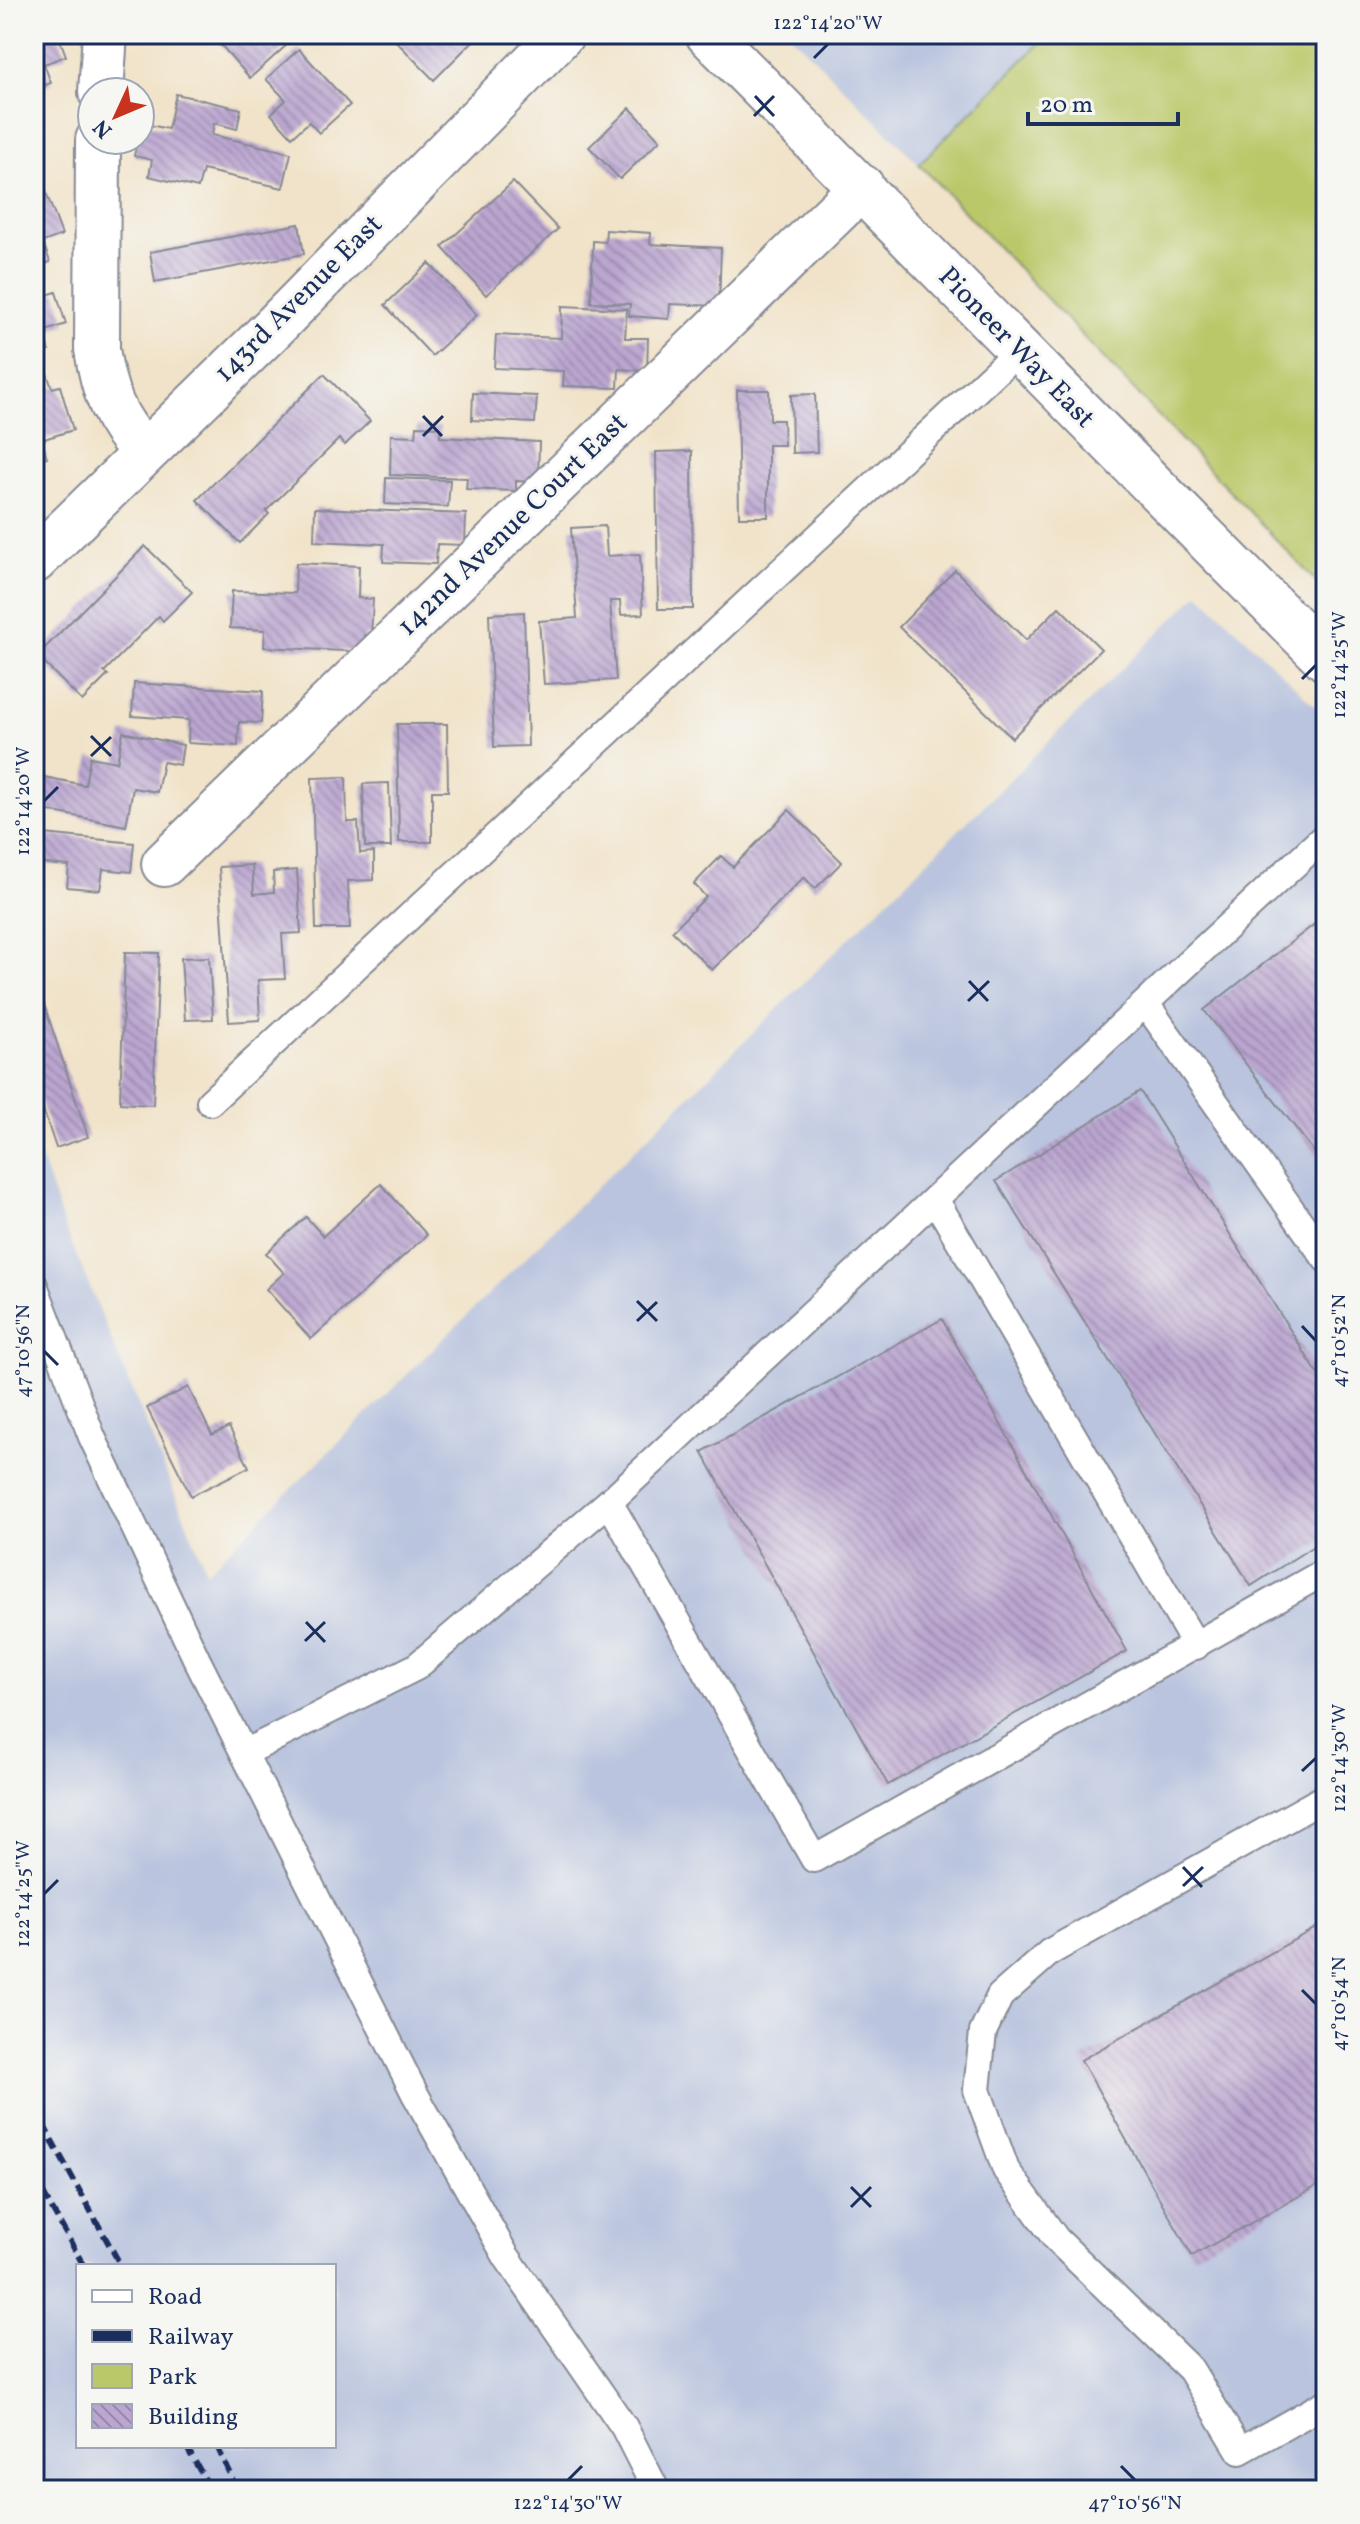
<svg xmlns="http://www.w3.org/2000/svg" width="1360" height="2524" font-family="Vollkorn,serif">
<style>
.industrial{fill:#bac4de;fill-rule:evenodd}
.green{fill:#bbc869;stroke:#6b7c64;stroke-width:2}
.building{fill:url(#building-back-hatch)}
.lines{fill:none;stroke-linecap:round;stroke-linejoin:round}
.service-casing{stroke:#868994;stroke-width:30}
.minor-casing{stroke:#868994;stroke-width:48}
.tertiary-casing{stroke:#868994;stroke-width:48}
.service{stroke:#fff;stroke-width:26}
.minor{stroke:#fff;stroke-width:44}
.tertiary{stroke:#fff;stroke-width:44}
.rail{stroke:#1b2f5e;stroke-width:6;stroke-dasharray:12 6;stroke-linecap:butt}
.ticks{fill:none;stroke:#1b2f5e;stroke-width:3}
.labels{text-anchor:middle;dominant-baseline:central;stroke-width:6;stroke-linejoin:round;paint-order:stroke}
.street-label{font-size:28px;fill:#1b2f5e;stroke:#f6f6f2}
.neatline{fill:none;stroke:#1b2f5e;stroke-width:3}
.ticks-label{font-size:20px;text-anchor:middle;fill:#1b2f5e}
</style>
<defs>
<pattern id="building-back-hatch" width="6" height="6" patternUnits="userSpaceOnUse" patternTransform="scale(2)"><rect width="6" height="6" fill="#bba6d0"/><path d="M-1 5l2 2M0 0l6 6M5-1l2 2" fill="none" stroke="#9788ac"/></pattern>
</defs>
<rect width="100%" height="100%" fill="#f6f6f2"/>
<filter id="ink" filterUnits="userSpaceOnUse"><feTurbulence type="fractalNoise" baseFrequency=".0125" numOctaves="2"/><feDisplacementMap in="SourceGraphic" scale="16" xChannelSelector="R" yChannelSelector="G"/><feConvolveMatrix kernelMatrix="1 2 1 2 8 2 1 2 1" color-interpolation-filters="sRGB"/></filter>
<filter id="wash" filterUnits="userSpaceOnUse"><feTurbulence type="fractalNoise" baseFrequency=".006" numOctaves="4" result="noise"/><feDisplacementMap in="SourceGraphic" scale="32" xChannelSelector="R" yChannelSelector="G"/><feGaussianBlur stdDeviation="1.8" result="paint"/><feColorMatrix in="noise" values="0 0 0 0 0 0 0 0 0 0 0 0 0 0 0 0 0 1.4 0 .05"/><feComposite in="paint" operator="in"/></filter>
<g filter="url(#wash)">
<rect width="100%" height="100%" fill="#f1e3c9"/>
<g class="industrial">
<path d="M 790,34 L 1049,34 L 919,164 Z"/>
<path d="M 1199,593 L 1326,717 L 1326,2490 L 37,2490 L 34,1138 L 62,1220 L 207,1572 ZM 78,2266 L 334,2266 L 334,2446 L 78,2446 Z"/>
</g>
<path class="green" d="M 1049,34 L 1326,34 L 1326,592 L 919,164 Z"/>
<g id="blocks">
<g class="building">
<path d="M 34,34 L 58,34 L 66,56 L 44,64 L 51,83 L 37,88 L 43,105 L 34,108 Z"/>
<path d="M 211,34 L 299,34 L 250,78 Z"/>
<path d="M 389,34 L 480,34 L 434,80 Z"/>
<path d="M 299,49 L 350,105 L 319,133 L 309,122 L 292,137 L 271,114 L 286,100 L 266,79 Z"/>
<path d="M 176,94 L 241,109 L 237,129 L 214,123 L 212,135 L 291,153 L 283,188 L 203,170 L 198,188 L 149,176 L 152,160 L 134,156 L 141,123 L 168,129 Z"/>
<path d="M 630,108 L 660,140 L 620,179 L 589,147 Z"/>
<path d="M 39,174 L 62,235 L 43,242 L 50,262 L 35,267 L 43,288 L 34,292 L 34,176 Z"/>
<path d="M 513,182 L 558,229 L 486,295 L 442,247 Z"/>
<path d="M 299,224 L 304,254 L 155,282 L 150,252 Z"/>
<path d="M 606,230 L 651,233 L 650,244 L 721,248 L 719,306 L 670,304 L 669,319 L 629,316 L 630,304 L 591,302 L 593,241 L 605,242 Z"/>
<path d="M 429,263 L 477,315 L 432,356 L 385,305 Z"/>
<path d="M 56,292 L 66,324 L 43,332 L 49,351 L 34,356 L 34,299 Z"/>
<path d="M 562,306 L 627,309 L 625,338 L 648,338 L 647,371 L 619,369 L 618,388 L 563,386 L 564,371 L 494,368 L 496,335 L 561,338 Z"/>
<path d="M 42,359 L 52,388 L 60,386 L 73,430 L 41,440 L 47,457 L 34,461 L 34,362 Z"/>
<path d="M 324,374 L 370,421 L 345,445 L 339,439 L 266,511 L 269,514 L 240,543 L 197,500 Z"/>
<path d="M 737,390 L 769,390 L 770,420 L 783,420 L 784,445 L 768,445 L 768,517 L 739,517 Z"/>
<path d="M 473,393 L 537,396 L 535,423 L 472,420 Z"/>
<path d="M 815,394 L 817,452 L 792,453 L 791,395 Z"/>
<path d="M 417,426 L 440,427 L 440,437 L 539,442 L 538,482 L 516,481 L 516,491 L 466,489 L 467,478 L 390,475 L 391,435 L 416,436 Z"/>
<path d="M 692,451 L 693,609 L 658,609 L 656,452 Z"/>
<path d="M 386,478 L 450,480 L 448,507 L 385,504 Z"/>
<path d="M 315,508 L 466,514 L 465,545 L 437,544 L 436,564 L 383,562 L 384,544 L 314,541 Z"/>
<path d="M 605,526 L 607,556 L 640,554 L 643,614 L 621,615 L 620,601 L 610,601 L 616,680 L 544,684 L 539,621 L 577,618 L 571,528 Z"/>
<path d="M 145,546 L 192,592 L 163,621 L 159,616 L 104,672 L 108,675 L 82,701 L 37,656 Z"/>
<path d="M 296,563 L 359,566 L 358,598 L 373,599 L 371,636 L 365,635 L 364,652 L 264,647 L 265,630 L 230,628 L 232,591 L 295,593 Z"/>
<path d="M 955,570 L 1026,640 L 1059,607 L 1101,649 L 1012,738 L 899,627 Z"/>
<path d="M 524,612 L 528,746 L 494,747 L 489,614 Z"/>
<path d="M 134,683 L 263,691 L 261,723 L 239,722 L 238,746 L 188,743 L 189,720 L 132,716 Z"/>
<path d="M 397,724 L 447,724 L 448,791 L 432,791 L 432,842 L 399,842 Z"/>
<path d="M 123,732 L 183,745 L 180,765 L 163,762 L 157,792 L 133,788 L 126,826 L 38,809 L 44,777 L 85,785 L 90,757 L 117,762 Z"/>
<path d="M 346,777 L 347,822 L 358,822 L 360,853 L 374,852 L 374,880 L 348,881 L 350,929 L 316,929 L 312,778 Z"/>
<path d="M 389,783 L 391,847 L 365,847 L 363,784 Z"/>
<path d="M 789,810 L 842,862 L 815,889 L 804,877 L 712,970 L 672,931 L 706,897 L 694,884 L 721,856 L 733,867 Z"/>
<path d="M 34,833 L 134,843 L 131,872 L 103,869 L 100,890 L 67,887 L 69,866 L 34,863 Z"/>
<path d="M 252,865 L 254,894 L 274,892 L 273,872 L 297,870 L 301,933 L 282,934 L 285,979 L 258,980 L 260,1020 L 229,1022 L 219,867 Z"/>
<path d="M 1316,923 L 1326,935 L 1326,1167 L 1204,1010 Z"/>
<path d="M 125,952 L 159,953 L 153,1105 L 120,1103 Z"/>
<path d="M 209,957 L 213,1019 L 185,1020 L 181,958 Z"/>
<path d="M 41,995 L 88,1137 L 56,1148 L 34,1082 L 34,997 Z"/>
<path d="M 1140,1091 L 1326,1387 L 1326,1538 L 1251,1586 L 996,1181 Z"/>
<path d="M 381,1184 L 427,1235 L 311,1339 L 266,1289 L 284,1273 L 266,1253 L 306,1217 L 323,1236 Z"/>
<path d="M 942,1319 L 1127,1651 L 888,1785 L 702,1452 Z"/>
<path d="M 188,1387 L 212,1435 L 229,1427 L 249,1467 L 191,1496 L 147,1408 Z"/>
<path d="M 1326,1922 L 1326,2181 L 1192,2256 L 1081,2060 Z"/>
</g>
</g>
</g>
<g filter="url(#ink)">
<use href="#blocks" fill-opacity="0" stroke="#868994" stroke-width="2"/>
<g class="lines">
<g class="service-casing">
<g id="service">
<path d="M 1326,835 L 609,1502 L 814,1859 L 1326,1571"/>
<path d="M 1146,1004 L 1326,1259"/>
<path d="M 210,1102 L 1017,352"/>
<path d="M 935,1199 L 1196,1646"/>
<path d="M 34,1285 L 92,1437 L 197,1660 L 415,2094 L 506,2256 L 624,2427 L 656,2490"/>
<path d="M 244,1753 L 416,1667 L 609,1502"/>
<path d="M 1326,1797 L 1050,1952 L 1000,1996 L 983,2032 L 977,2090 L 1006,2170 L 1056,2239 L 1191,2370 L 1240,2451 L 1326,2403"/>
</g>
</g>
<g class="minor-casing">
<g id="minor">
<path d="M 101,92 L 105,34"/>
<path d="M 98,140 L 97,349 C 103,390 114,421 144,451"/>
<path d="M 34,561 L 273,328 L 562,34"/>
<path d="M 164,864 L 862,187"/>
</g>
</g>
<g class="tertiary-casing">
<path id="tertiary" d="M 708,34 C 915,242 1118,452 1326,659"/>
</g>
<use href="#service" class="service"/>
<use href="#minor" class="minor"/>
<use href="#tertiary" class="tertiary"/>
<g class="rail">
<path d="M 34,2108 L 121,2266"/>
<path d="M 34,2177 L 84,2266"/>
<path d="M 186,2446 L 211,2490"/>
<path d="M 217,2446 L 237,2490"/>
</g>
</g>
</g>
<path class="ticks" d="M 814,58 L 828,44M 755,96 L 774,116M 754,116 L 774,96M 423,416 L 442,436M 423,436 L 443,416M 1302,679 L 1316,665M 91,736 L 111,756M 91,756 L 111,737M 44,801 L 58,787M 969,981 L 988,1001M 968,1001 L 989,981M 637,1301 L 657,1321M 637,1321 L 657,1302M 1302,1326 L 1316,1341M 44,1351 L 58,1365M 306,1622 L 325,1642M 305,1641 L 325,1622M 1302,1771 L 1316,1758M 1183,1867 L 1202,1887M 1183,1886 L 1203,1867M 44,1894 L 58,1880M 1302,1990 L 1316,2004M 851,2187 L 871,2207M 851,2207 L 871,2187M 1121,2466 L 1135,2480M 568,2480 L 582,2466"/>
<g class="labels">
<g class="street-label">
<text transform="translate(299 299) rotate(-45)">143rd Avenue East</text>
<text transform="translate(1016 348) rotate(46)">Pioneer Way East</text>
<text transform="translate(513 525) rotate(-44)">142nd Avenue Court East</text>
</g>
</g>
<rect width="1360" height="2524" fill="none" stroke="#f6f6f2" stroke-width="88"/>
<rect x="76" y="2264" width="260" height="184" fill="#f6f6f2" stroke="#9ea6b7" stroke-width="2"/>
<rect x="92" y="2290" width="40" height="12" fill="#ffffff" stroke="#9ea6b7" stroke-width="2"/>
<text x="148" y="2304" font-size="24" fill="#1b2f5e">Road</text>
<rect x="92" y="2330" width="40" height="12" fill="#1b2f5e" stroke="#9ea6b7" stroke-width="2"/>
<text x="148" y="2344" font-size="24" fill="#1b2f5e">Railway</text>
<rect x="92" y="2364" width="40" height="24" fill="#bbc869" stroke="#9ea6b7" stroke-width="2"/>
<text x="148" y="2384" font-size="24" fill="#1b2f5e">Park</text>
<rect x="92" y="2404" width="40" height="24" fill="url(#building-back-hatch)" stroke="#9ea6b7" stroke-width="2"/>
<text x="148" y="2424" font-size="24" fill="#1b2f5e">Building</text>
<g transform="translate(116 116) rotate(226)"><circle r="38" fill="#f6f6f2" stroke="#9ea6b7" stroke-width="2"/>
<path d="M0-6L14 30L0 20L-14 30Z" fill="#c8321e"/>
<text y="-12" font-size="22" font-weight="bold" text-anchor="middle" fill="#1b2f5e">N</text>
</g>
<path d="M1028 112v12h150v-12" fill="none" stroke="#1b2f5e" stroke-width="4"/>
<text x="1040" y="112" font-size="24" fill="#1b2f5e" stroke="#f6f6f2" stroke-width="6" paint-order="stroke">20 m</text>
<rect x="44" y="44" width="1272" height="2436" class="neatline"/>
<g class="ticks-label">
<text x="828" y="29">122°14'20"W</text>
<text transform="translate(1338 665) rotate(-90)" y="7">122°14'25"W</text>
<text transform="translate(22 801) rotate(-90)" y="7">122°14'20"W</text>
<text transform="translate(1338 1341) rotate(-90)" y="7">47°10'52"N</text>
<text transform="translate(22 1351) rotate(-90)" y="7">47°10'56"N</text>
<text transform="translate(1338 1758) rotate(-90)" y="7">122°14'30"W</text>
<text transform="translate(22 1894) rotate(-90)" y="7">122°14'25"W</text>
<text transform="translate(1338 2004) rotate(-90)" y="7">47°10'54"N</text>
<text x="568" y="2509">122°14'30"W</text>
<text x="1135" y="2509">47°10'56"N</text>
</g>
</svg>
